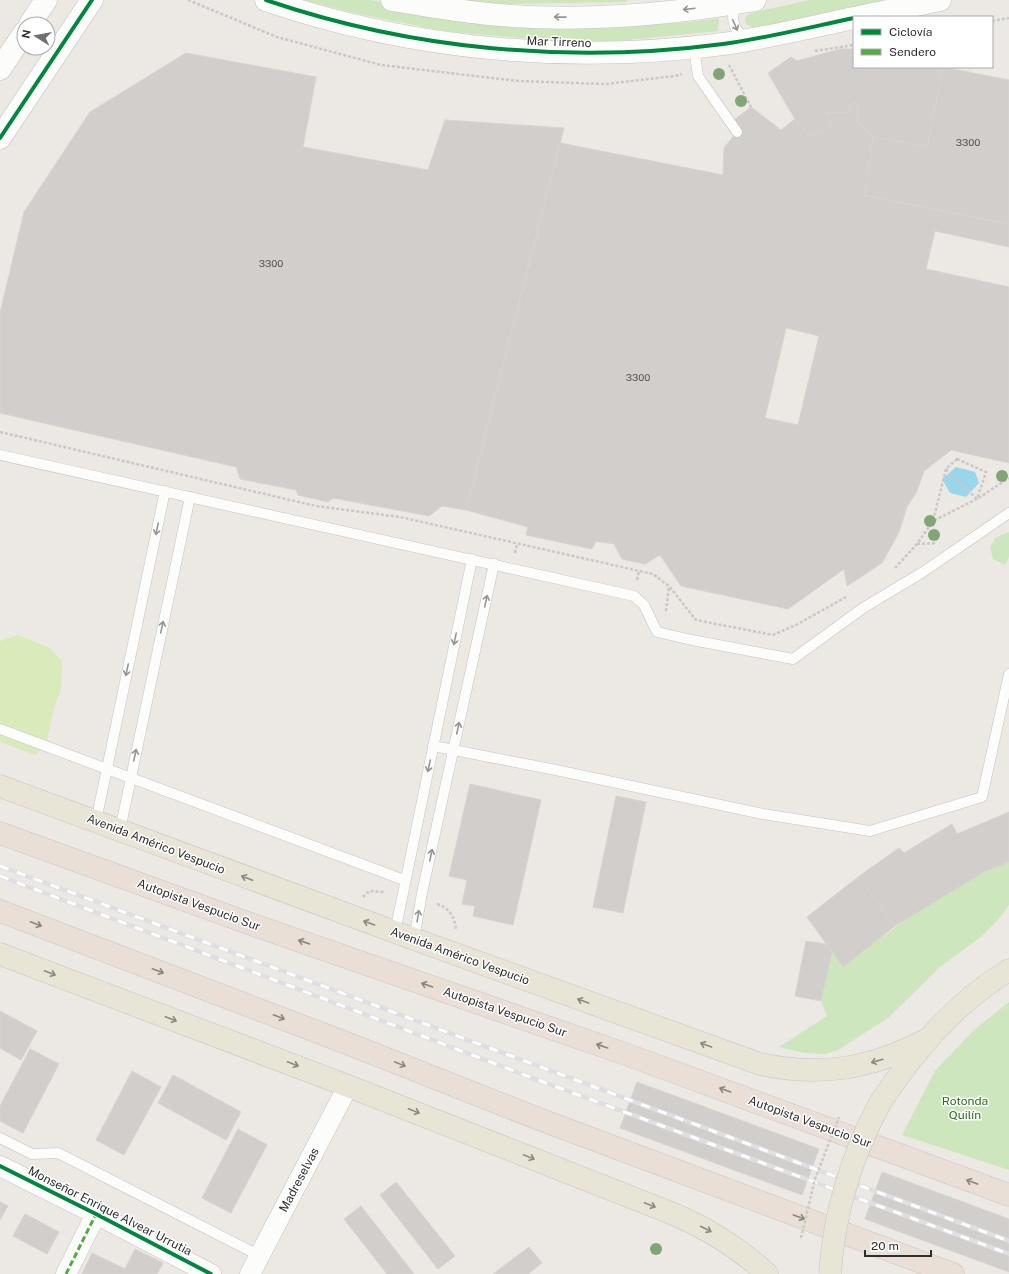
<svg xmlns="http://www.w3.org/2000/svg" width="1009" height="1274" font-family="'Public Sans',sans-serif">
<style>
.green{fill:#cee6be}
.pitch{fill:#d9eabb}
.water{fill:#99d6ec}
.building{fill:#d1cecb;stroke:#d7d4d0;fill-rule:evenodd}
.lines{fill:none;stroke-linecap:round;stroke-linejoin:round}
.lane-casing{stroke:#c5c4c5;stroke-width:11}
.street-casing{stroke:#c5c4c5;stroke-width:21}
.secondary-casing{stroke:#c5c4c5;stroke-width:23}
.primary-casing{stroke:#c6c5c4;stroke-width:23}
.highway-casing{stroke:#c6c5c4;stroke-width:23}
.path{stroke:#c9c9c8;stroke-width:2.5;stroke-dasharray:3 2;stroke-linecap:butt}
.lane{stroke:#fcfcfb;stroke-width:10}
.street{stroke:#fcfcfb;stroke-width:20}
.secondary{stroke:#fcfcfb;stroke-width:22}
.primary{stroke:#e8e4d6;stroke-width:22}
.highway{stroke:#eadfd6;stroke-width:22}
.rail-casing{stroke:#dfdfe1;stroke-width:4.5}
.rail{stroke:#fff;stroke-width:3;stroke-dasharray:9;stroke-linecap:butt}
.primary-bridge-casing{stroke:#c6c5c4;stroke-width:23;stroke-linecap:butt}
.path-bridge{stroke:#c9c9c8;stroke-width:2.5;stroke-dasharray:3 2;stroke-linecap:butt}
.primary-bridge{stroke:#e8e4d6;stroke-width:22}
.quiet{stroke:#54ab44;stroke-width:3;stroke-dasharray:6 3;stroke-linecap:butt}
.cycleway-casing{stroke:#fff;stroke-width:6}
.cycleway{stroke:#00873e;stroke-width:4}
.tree{fill:#82a575}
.oneway{stroke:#959594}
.oneway2{stroke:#8b8982}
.oneway3{stroke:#8c8682}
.labels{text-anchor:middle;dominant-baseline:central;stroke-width:3;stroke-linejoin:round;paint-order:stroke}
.number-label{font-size:10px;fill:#585857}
.street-label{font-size:12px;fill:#2e2e2e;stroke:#fff}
.park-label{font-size:12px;fill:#2c6e1b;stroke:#fff}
</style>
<rect width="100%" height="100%" fill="#ece8e4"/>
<g class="green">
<path d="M 304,0 L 371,0 L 424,12 L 611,27 L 690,22 L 719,18 L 718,31 L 608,42 L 522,38 L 444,31 L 354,13 Z"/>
<path d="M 456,0 L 627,0 L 628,2 L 505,4 Z"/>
<path d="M 810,0 L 896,0 L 754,28 L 746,24 L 745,19 L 747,15 L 755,12 Z"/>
<path d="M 1009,532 L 1009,557 L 1005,565 L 993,559 L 990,547 L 995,538 Z"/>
<path d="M 1009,862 L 1009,905 L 998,920 L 982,936 L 940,967 L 888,1018 L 838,1050 L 825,1054 L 805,1053 L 779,1047 L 827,1016 L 821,1001 L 832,952 L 843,967 C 895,927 947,886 1009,862 Z"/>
<path d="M 1009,1002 L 1009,1170 L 902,1135 L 935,1071 L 973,1031 Z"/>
</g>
<path class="pitch" d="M 18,635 L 50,648 L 62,661 L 61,690 L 55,704 L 46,746 L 35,755 L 0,742 L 0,641 Z"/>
<path class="water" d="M 956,467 L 975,472 L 979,483 L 966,497 L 950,493 L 942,479 Z"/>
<g class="building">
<path d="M 840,49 L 854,49 L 854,67 L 943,67 L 927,147 L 873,137 L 856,120 L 858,106 L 853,102 L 847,113 L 826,113 L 833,125 L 810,137 L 795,119 L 768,73 L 791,57 L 797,61 Z"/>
<path d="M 186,53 L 316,77 L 303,147 L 428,170 L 445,120 L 564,128 L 466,510 L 442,506 L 429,516 L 333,498 L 328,502 L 298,495 L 296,490 L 240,479 L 236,467 L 0,413 L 0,313 L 24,212 L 90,112 Z"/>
<path d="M 943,67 L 1009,80 L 1009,224 L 862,195 L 865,194 L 873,137 L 927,147 Z"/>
<path d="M 853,102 L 858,106 L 856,120 L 873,137 L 865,194 L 862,195 L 1009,224 L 1009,247 L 935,231 L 926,269 L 1009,287 L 1009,463 L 951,450 L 924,471 L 917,491 L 907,507 L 899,532 L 882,563 L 847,586 L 844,569 L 788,609 L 681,586 L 660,555 L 645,564 L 622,559 L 614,544 L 596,541 L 592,549 L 526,535 L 528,527 L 466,510 L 560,143 L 723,175 L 724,148 L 737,132 L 734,120 L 751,107 L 781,130 L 795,119 L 810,137 L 833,125 L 826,113 L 847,113 ZM 786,328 L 819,336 L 798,425 L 765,418 Z"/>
<path d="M 470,784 L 541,800 L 513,925 L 473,916 L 475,906 L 462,904 L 467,880 L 449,876 Z"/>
<path d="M 616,796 L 646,802 L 623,913 L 593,907 Z"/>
<path d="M 1009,812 L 1009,862 L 984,872 L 895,926 L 858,877 L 899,848 L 904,853 L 952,824 L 957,834 Z"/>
<path d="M 858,877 L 895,926 L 843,967 L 807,917 Z"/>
<path d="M 806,941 L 826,944 L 832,952 L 821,1001 L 795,996 Z"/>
<path d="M 0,1011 L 37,1031 L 21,1060 L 0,1048 Z"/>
<path d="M 30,1049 L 59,1064 L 23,1133 L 0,1121 L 0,1106 Z"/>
<path d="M 132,1071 L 161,1087 L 124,1155 L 96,1140 Z"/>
<path d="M 173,1075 L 241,1112 L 226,1140 L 158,1103 Z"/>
<path d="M 637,1082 L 819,1149 L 802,1195 L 620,1128 Z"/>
<path d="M 238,1129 L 267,1145 L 231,1213 L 202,1198 Z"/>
<path d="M 882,1172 L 1009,1219 L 1009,1272 L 865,1219 Z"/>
<path d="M 396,1182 L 455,1256 L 438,1269 L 380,1195 Z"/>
<path d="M 0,1202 L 8,1206 L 0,1220 Z"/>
<path d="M 361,1206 L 414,1274 L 387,1274 L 344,1219 Z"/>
<path d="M 25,1214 L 59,1232 L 47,1254 L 13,1236 Z"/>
<path d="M 529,1247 L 542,1263 L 528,1274 L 493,1274 Z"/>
<path d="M 135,1249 L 163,1263 L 157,1274 L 82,1274 L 92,1253 L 125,1269 Z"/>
</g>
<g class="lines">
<g class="lane-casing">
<g id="lane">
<path d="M 737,3 C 730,17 732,31 747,38"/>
<path d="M 694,48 L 698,76 L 737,132"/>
<path d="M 0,455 L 634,596 L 644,605 L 657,632 L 692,640 L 793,659 L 863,608 L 923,572 L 1009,513"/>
<path d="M 0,729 L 404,880"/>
<path d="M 433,746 L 556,770 L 763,814 L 870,831 L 982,797 L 1009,674"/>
<path d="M 96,821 L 165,491"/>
<path d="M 120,830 L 190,497"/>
<path d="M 395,932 L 472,559"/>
<path d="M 414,939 L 422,893 L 494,564"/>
<path d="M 0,1138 L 32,1154 L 58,1153 L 260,1256"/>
</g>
</g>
<g class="street-casing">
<g id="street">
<path d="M 0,1166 L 96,1214 L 211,1274"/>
<path d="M 66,1274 L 96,1214"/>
<path d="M 250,1274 L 348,1086"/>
</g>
</g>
<g class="secondary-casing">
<g id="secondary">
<path d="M 266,0 C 412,50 571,64 723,44 C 767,38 811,27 854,18"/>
<path d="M 392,0 C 424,5 456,11 489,14 C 577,23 668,15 755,0"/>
<path d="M 859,17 L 940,0"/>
<path d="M 30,24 L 46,0"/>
<path d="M 0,69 L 24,33"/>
<path d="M 0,138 L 92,0"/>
</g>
</g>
<g class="primary-casing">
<g id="primary">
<path d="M 0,786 L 414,939 L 760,1064 C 821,1077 870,1069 926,1040"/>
<path d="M 0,954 L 348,1086 L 671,1213 C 707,1228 738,1247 767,1274"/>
<path d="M 880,1103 C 915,1050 955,1003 1009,970"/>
</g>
</g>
<g class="highway-casing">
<g id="highway">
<path d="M 0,833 L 248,923 L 628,1055 L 1009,1195"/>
<path d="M 0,911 L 349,1044 L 539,1119 L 953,1274"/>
</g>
</g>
<g class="path">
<path d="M 188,0 L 277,37 L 381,65 L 518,81 L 606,84 L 675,76 L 682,74"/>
<path d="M 992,21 L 1009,18"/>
<path d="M 815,51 L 854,45"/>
<path d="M 729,65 L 751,107"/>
<path d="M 0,432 L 316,506 L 400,517 L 653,574 L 669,586 L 696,620 L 773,635 L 796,625 L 848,596"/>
<path d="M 957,459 L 986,472 L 977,499 L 933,521 L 946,469 Z"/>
<path d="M 946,469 L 977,499 L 1009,478"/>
<path d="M 917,544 L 935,543"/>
<path d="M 515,553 L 517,544"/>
<path d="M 895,568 L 917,544 L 933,521"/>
<path d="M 637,580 L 639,571"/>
<path d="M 666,611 L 669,586"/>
<path d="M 363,897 L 369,891 L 385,892"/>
<path d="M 437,904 C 450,908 455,918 456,930"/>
</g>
<use href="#lane" class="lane"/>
<use href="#street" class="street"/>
<use href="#secondary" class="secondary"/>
<use href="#primary" class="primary"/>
<use href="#highway" class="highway"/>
<g class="rail-casing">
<g id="rail">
<path d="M 0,866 L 1009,1241"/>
<path d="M 0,876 L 546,1083 L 1009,1254"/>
</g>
</g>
<use href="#rail" class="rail"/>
<g class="primary-bridge-casing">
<path id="primary-bridge" d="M 830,1274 C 834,1212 851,1157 880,1103"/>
</g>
<path class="path-bridge" d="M 801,1238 L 815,1179 L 839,1117"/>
<use href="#primary-bridge" class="primary-bridge"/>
<path class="quiet" d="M 66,1274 L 96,1214"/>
<g class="cycleway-casing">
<g id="cycleway">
<path d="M 266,0 C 412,50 571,64 723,44 C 767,38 811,27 854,18"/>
<path d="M 0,138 L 92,0"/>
<path d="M 0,1166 L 96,1214 L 211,1274"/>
</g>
</g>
<use href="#cycleway" class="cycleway"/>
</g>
<g class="tree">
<circle cx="719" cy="74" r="6"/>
<circle cx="741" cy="101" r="6"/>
<circle cx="1002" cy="476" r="6"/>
<circle cx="930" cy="521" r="6"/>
<circle cx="934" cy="535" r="6"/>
<circle cx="656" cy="1249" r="6"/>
</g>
<defs><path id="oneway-shaft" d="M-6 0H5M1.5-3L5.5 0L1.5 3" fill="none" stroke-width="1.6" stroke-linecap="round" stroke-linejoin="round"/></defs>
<g class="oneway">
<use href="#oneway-shaft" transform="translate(689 9) rotate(173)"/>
<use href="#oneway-shaft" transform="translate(560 17) rotate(-179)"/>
<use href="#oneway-shaft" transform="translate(735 25) rotate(67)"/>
<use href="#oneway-shaft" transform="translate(157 529) rotate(102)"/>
<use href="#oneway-shaft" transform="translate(486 601) rotate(-78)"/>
<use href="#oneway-shaft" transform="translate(162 627) rotate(-78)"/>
<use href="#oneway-shaft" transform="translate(455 639) rotate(102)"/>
<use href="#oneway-shaft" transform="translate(127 670) rotate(102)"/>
<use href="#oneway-shaft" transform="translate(458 728) rotate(-78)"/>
<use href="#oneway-shaft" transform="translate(135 755) rotate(-78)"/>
<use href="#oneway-shaft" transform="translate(429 766) rotate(102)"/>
<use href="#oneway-shaft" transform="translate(431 855) rotate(-78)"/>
<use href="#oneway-shaft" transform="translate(418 916) rotate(-81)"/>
</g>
<g class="oneway2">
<use href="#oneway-shaft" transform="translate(247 878) rotate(-159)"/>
<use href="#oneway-shaft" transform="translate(369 923) rotate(-160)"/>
<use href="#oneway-shaft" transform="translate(50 973) rotate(21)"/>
<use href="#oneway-shaft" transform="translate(583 1001) rotate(-160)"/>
<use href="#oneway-shaft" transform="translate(171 1019) rotate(21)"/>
<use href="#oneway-shaft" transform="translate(706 1045) rotate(-160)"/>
<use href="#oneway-shaft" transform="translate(877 1061) rotate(164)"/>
<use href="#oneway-shaft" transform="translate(293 1064) rotate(21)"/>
<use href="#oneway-shaft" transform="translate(414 1111) rotate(22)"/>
<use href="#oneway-shaft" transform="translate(529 1157) rotate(22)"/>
<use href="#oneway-shaft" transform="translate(650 1205) rotate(22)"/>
<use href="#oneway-shaft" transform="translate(706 1229) rotate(27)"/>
</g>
<g class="oneway3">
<use href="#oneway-shaft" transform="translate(36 924) rotate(21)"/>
<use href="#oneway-shaft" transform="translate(304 942) rotate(-161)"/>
<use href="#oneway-shaft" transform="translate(158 971) rotate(21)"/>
<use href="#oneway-shaft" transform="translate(427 985) rotate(-161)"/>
<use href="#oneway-shaft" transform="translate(279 1017) rotate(21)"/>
<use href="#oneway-shaft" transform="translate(602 1046) rotate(-161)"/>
<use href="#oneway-shaft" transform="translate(400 1064) rotate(22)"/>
<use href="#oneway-shaft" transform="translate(725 1090) rotate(-160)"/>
<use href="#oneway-shaft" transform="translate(972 1182) rotate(-160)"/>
<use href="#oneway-shaft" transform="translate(799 1217) rotate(20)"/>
</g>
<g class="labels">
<g class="number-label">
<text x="968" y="142">3300</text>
<text x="271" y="263">3300</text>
<text x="638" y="377">3300</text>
</g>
<g class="street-label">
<text transform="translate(559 42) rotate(2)">Mar Tirreno</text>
<text transform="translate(156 844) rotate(21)">Avenida Américo Vespucio</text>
<text transform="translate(199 905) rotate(20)">Autopista Vespucio Sur</text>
<text transform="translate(460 956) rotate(20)">Avenida Américo Vespucio</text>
<text transform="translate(505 1012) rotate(19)">Autopista Vespucio Sur</text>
<text transform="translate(810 1122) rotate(20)">Autopista Vespucio Sur</text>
<text transform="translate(299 1180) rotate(-62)">Madreselvas</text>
<text transform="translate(110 1211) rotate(27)">Monseñor Enrique Alvear Urrutia</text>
</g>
<g class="park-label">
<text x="965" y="1101">Rotonda<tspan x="965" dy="14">Quilín</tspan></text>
</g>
</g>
<rect x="853" y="16" width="140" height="52" fill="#ffffff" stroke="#ababab"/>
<rect x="861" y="29" width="20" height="6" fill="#00873e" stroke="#ababab"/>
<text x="889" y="36" font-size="12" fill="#2e2e2e">Ciclovía</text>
<rect x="861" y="49" width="20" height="6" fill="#54ab44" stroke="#ababab"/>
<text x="889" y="56" font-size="12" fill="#2e2e2e">Sendero</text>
<g transform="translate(36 36) rotate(281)"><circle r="19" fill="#ffffff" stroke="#ababab"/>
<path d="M0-3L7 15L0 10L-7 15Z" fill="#706f6e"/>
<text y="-6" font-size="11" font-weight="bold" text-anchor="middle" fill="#2e2e2e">N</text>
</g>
<path d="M865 1250v6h66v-6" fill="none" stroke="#2e2e2e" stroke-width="2"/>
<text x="871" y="1250" font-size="12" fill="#2e2e2e" stroke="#ffffff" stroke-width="3" paint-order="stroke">20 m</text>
</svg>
